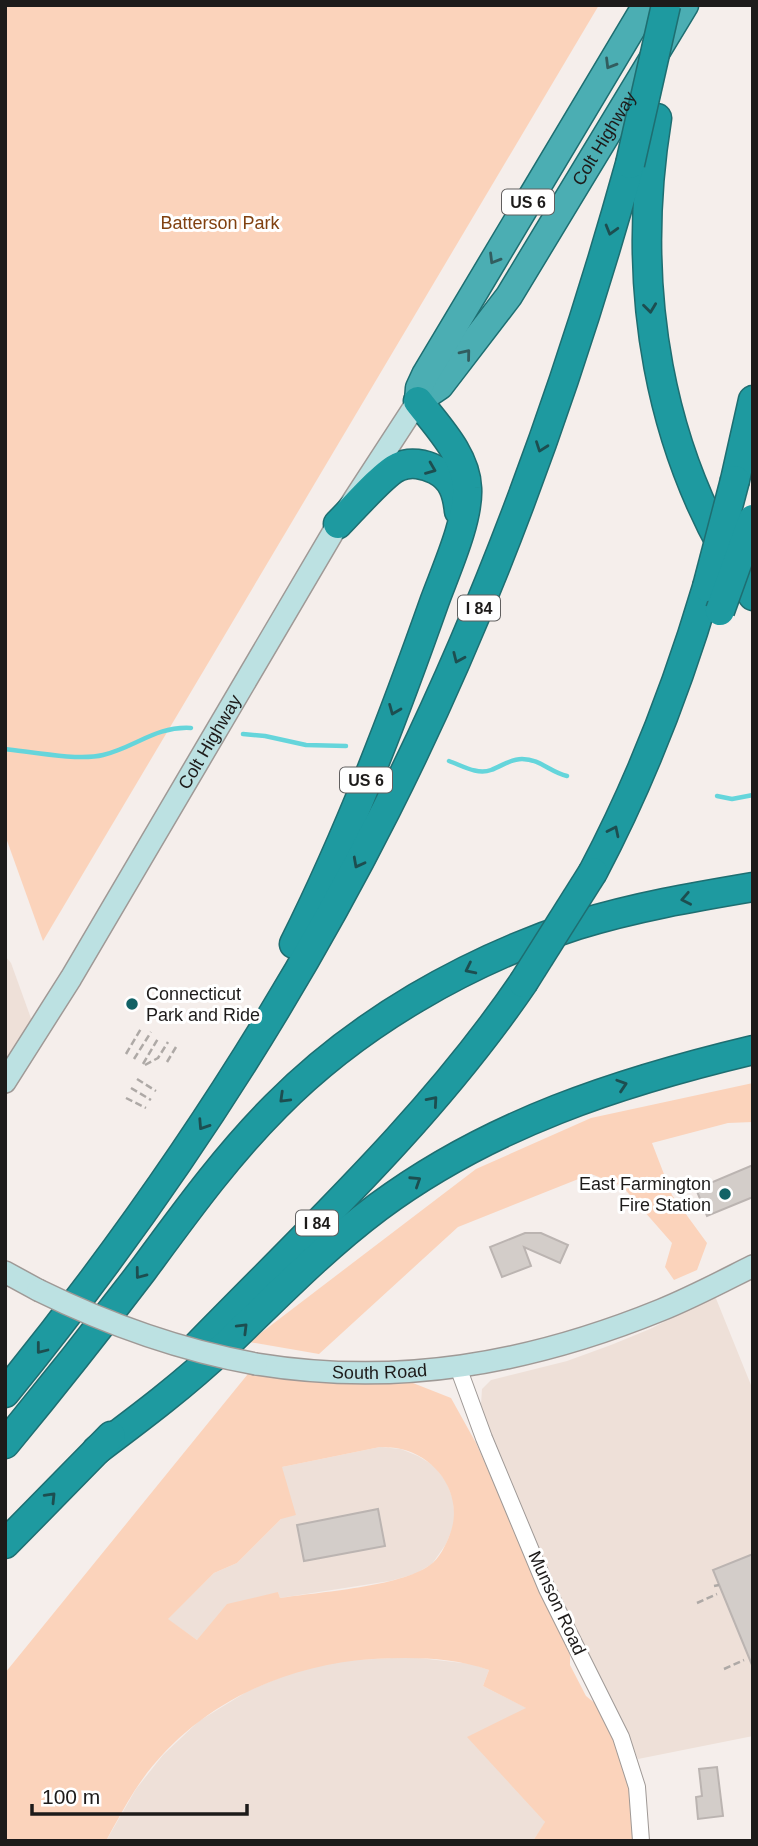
<svg xmlns="http://www.w3.org/2000/svg" width="758" height="1846" font-family="Helvetica,sans-serif">
<style>
.built{fill:#eee0d8}
.green{fill:#fbd3bb;fill-rule:evenodd}
.lines{fill:none;stroke-linecap:round;stroke-linejoin:round}
.stream{stroke:#65d5db;stroke-width:4.5}
.building{fill:#d3cdc9;stroke:#bbb4b1;stroke-width:2}
.minor-casing{stroke:#9f9996;stroke-width:18}
.secondary-casing{stroke:#9f9996;stroke-width:24}
.trunk-casing{stroke:#1e6e71;stroke-width:29}
.motorway-casing{stroke:#1e6e71;stroke-width:31}
.path{stroke:#aea9a6;stroke-width:2.5;stroke-dasharray:7 3.5;stroke-linecap:butt}
.minor{stroke:#fff;stroke-width:16}
.secondary{stroke:#bce1e2;stroke-width:21}
.trunk{stroke:#4baeb3;stroke-width:26}
.motorway{stroke:#1e9aa0;stroke-width:28}
.secondary-bridge-casing{stroke:#9f9996;stroke-width:24;stroke-linecap:butt}
.motorway-bridge-casing{stroke:#1e6e71;stroke-width:31;stroke-linecap:butt}
.secondary-bridge{stroke:#bce1e2;stroke-width:21}
.motorway-bridge{stroke:#1e9aa0;stroke-width:28}
.oneway{stroke:#325d5f}
.oneway2{stroke:#1d4e50}
.poi-dot{fill:#126266;stroke:#fff;stroke-width:2.5}
.labels{text-anchor:middle;dominant-baseline:central;stroke-width:6;stroke-linejoin:round;paint-order:stroke}
.shield{fill:#fff;stroke:#615f5f;stroke-width:2}
.shield-label{font-size:16px;font-weight:bold;fill:#1d1b1a}
.street-label{font-size:18px;fill:#1d1b1a;stroke:#fff}
.park-label{font-size:18px;fill:#814110;stroke:#fff}
.poi-label{font-size:18px;fill:#1d1b1a;stroke:#fff;text-anchor:start}
</style>
<rect width="100%" height="100%" fill="#f5eeeb"/>
<g class="built">
<path d="M 5,956 L 11,963 L 37,1035 L 5,1081 Z"/>
<path d="M 715,1296 L 753,1390 L 753,1736 L 638,1759 L 617,1710 L 555,1587 L 491,1435 L 481,1405 L 482,1389 L 491,1380 L 567,1361 L 611,1345 L 650,1329 Z"/>
<path d="M 380,1447 L 401,1449 L 418,1456 L 433,1465 L 446,1481 L 453,1499 L 455,1522 L 446,1544 L 432,1564 L 415,1574 L 390,1581 L 280,1598 L 278,1592 L 197,1640 L 167,1619 L 214,1573 L 237,1563 L 281,1519 L 282,1467 Z"/>
<path d="M 410,1657 L 472,1664 L 489,1670 L 483,1686 L 527,1708 L 545,1823 L 533,1841 L 106,1841 L 136,1789 L 163,1755 L 199,1721 L 248,1691 L 300,1669 L 339,1661 Z"/>
</g>
<g class="green">
<path d="M 5,5 L 599,5 L 43,941 L 5,835 Z"/>
<path d="M 753,1083 L 753,1122 L 728,1123 L 652,1143 L 672,1195 L 707,1243 L 697,1270 L 674,1280 L 665,1267 L 672,1243 L 622,1186 L 591,1174 L 458,1227 L 319,1354 L 249,1342 L 476,1169 L 591,1118 Z"/>
<path d="M 256,1364 L 385,1372 L 451,1398 L 476,1443 L 570,1655 L 570,1665 L 586,1696 L 596,1704 L 632,1768 L 641,1841 L 533,1841 L 545,1822 L 467,1737 L 526,1708 L 483,1686 L 489,1670 C 452,1657 411,1657 373,1659 C 279,1665 188,1709 135,1790 C 125,1806 115,1824 106,1841 L 5,1841 L 5,1673 ZM 380,1447 C 387,1448 395,1447 401,1449 C 439,1458 464,1497 450,1534 C 446,1545 439,1559 430,1565 C 400,1587 319,1592 280,1598 L 278,1592 L 227,1604 L 197,1640 L 168,1619 L 214,1573 L 237,1563 L 281,1519 L 296,1515 L 282,1467 Z"/>
</g>
<g class="lines">
<g class="stream">
<path d="M 243,734 L 265,736 L 306,745 L 346,746"/>
<path d="M 5,749 C 32,752 79,761 103,755 C 136,747 155,726 191,728"/>
<path d="M 449,761 C 463,766 477,775 491,770 C 502,766 510,759 522,759 C 540,759 550,772 567,776"/>
<path d="M 717,796 L 732,799 L 753,795"/>
</g>
</g>
<g class="building">
<path d="M 753,1165 L 753,1197 L 707,1216 L 696,1189 Z"/>
<path d="M 525,1233 L 541,1233 L 568,1245 L 560,1263 L 524,1247 L 531,1266 L 502,1277 L 490,1247 Z"/>
<path d="M 378,1509 L 385,1546 L 304,1561 L 297,1525 Z"/>
<path d="M 753,1554 L 753,1665 L 752,1665 L 713,1570 Z"/>
<path d="M 717,1767 L 723,1816 L 698,1819 L 696,1797 L 702,1796 L 699,1769 Z"/>
</g>
<g class="lines">
<g class="minor-casing">
<path id="minor" d="M 458,1367 L 484,1438 L 547,1589 L 621,1737 L 637,1787 L 641,1841"/>
</g>
<g class="secondary-casing">
<g id="secondary">
<path id="s1" d="M 5,1082 L 71,978 L 338,524 L 418,401"/>
<path d="M 5,1272 L 38,1290"/>
<path id="s2" d="M 256,1364 C 398,1387 528,1364 661,1310 C 693,1297 723,1281 753,1266"/>
</g>
</g>
<g class="trunk-casing">
<g id="trunk">
<path id="s3" d="M 418,401 L 440,386 L 509,296 L 685,5"/>
<path d="M 418,401 L 419,388 L 425,375 L 646,5"/>
</g>
</g>
<g class="motorway-casing">
<g id="motorway">
<path d="M 657,118 C 630,284 656,456 753,596"/>
<path d="M 735,480 L 753,400"/>
<path d="M 338,524 C 351,511 384,473 398,467 C 410,461 425,464 436,470 C 453,479 457,493 459,511"/>
<path d="M 593,872 C 641,781 678,685 707,587"/>
<path d="M 294,944 C 349,834 394,716 435,600 C 446,570 469,519 467,488 C 466,455 437,426 418,401"/>
<path d="M 197,1346 C 310,1230 431,1118 523,983"/>
<path d="M 5,1393 C 152,1212 281,1018 386,810 C 490,604 568,387 630,164"/>
<path d="M 5,1444 C 52,1387 98,1329 143,1270 C 185,1213 226,1156 276,1106 C 358,1023 467,961 577,925 C 635,907 694,897 753,887"/>
<path d="M 97,1450 C 141,1417 185,1384 225,1346 C 275,1298 322,1249 378,1207 C 490,1124 619,1082 753,1050"/>
<path d="M 5,1544 L 111,1436"/>
</g>
</g>
<g class="path">
<path d="M 126,1054 L 142,1027"/>
<path d="M 134,1059 L 151,1032"/>
<path d="M 167,1062 L 176,1047"/>
<path d="M 143,1064 L 159,1037"/>
<path d="M 145,1065 L 158,1058 L 168,1042"/>
<path d="M 137,1079 L 156,1091"/>
<path d="M 131,1088 L 151,1100"/>
<path d="M 126,1098 L 146,1108"/>
<path d="M 714,1586 L 719,1585"/>
<path d="M 697,1603 L 717,1594"/>
<path d="M 724,1669 L 744,1660"/>
</g>
<use href="#minor" class="minor"/>
<use href="#secondary" class="secondary"/>
<use href="#trunk" class="trunk"/>
<use href="#motorway" class="motorway"/>
<g class="secondary-bridge-casing">
<path id="secondary-bridge" d="M 38,1290 C 107,1324 180,1350 256,1364"/>
</g>
<g class="motorway-bridge-casing">
<g id="motorway-bridge">
<path d="M 630,164 L 666,5"/>
<path d="M 707,587 L 735,480"/>
<path d="M 720,611 L 753,519"/>
<path d="M 523,983 L 593,872"/>
</g>
</g>
<use href="#secondary-bridge" class="secondary-bridge"/>
<use href="#motorway-bridge" class="motorway-bridge"/>
</g>
<defs><path id="oneway-chevron" d="M-2-3.5L2.5 0L-2 3.5" fill="none" stroke-width="1.6" stroke-linecap="round" stroke-linejoin="round" transform="scale(1.75)"/></defs>
<g class="oneway">
<use href="#oneway-chevron" transform="translate(610 64) rotate(121)"/>
<use href="#oneway-chevron" transform="translate(494 259) rotate(121)"/>
<use href="#oneway-chevron" transform="translate(466 354) rotate(-51)"/>
</g>
<g class="oneway2">
<use href="#oneway-chevron" transform="translate(611 230) rotate(106)"/>
<use href="#oneway-chevron" transform="translate(650 308) rotate(83)"/>
<use href="#oneway-chevron" transform="translate(541 447) rotate(110)"/>
<use href="#oneway-chevron" transform="translate(431 469) rotate(22)"/>
<use href="#oneway-chevron" transform="translate(458 658) rotate(114)"/>
<use href="#oneway-chevron" transform="translate(394 710) rotate(112)"/>
<use href="#oneway-chevron" transform="translate(614 831) rotate(-64)"/>
<use href="#oneway-chevron" transform="translate(358 863) rotate(118)"/>
<use href="#oneway-chevron" transform="translate(686 899) rotate(169)"/>
<use href="#oneway-chevron" transform="translate(470 969) rotate(154)"/>
<use href="#oneway-chevron" transform="translate(622 1085) rotate(-18)"/>
<use href="#oneway-chevron" transform="translate(284 1098) rotate(136)"/>
<use href="#oneway-chevron" transform="translate(433 1101) rotate(-49)"/>
<use href="#oneway-chevron" transform="translate(203 1125) rotate(123)"/>
<use href="#oneway-chevron" transform="translate(416 1181) rotate(-33)"/>
<use href="#oneway-chevron" transform="translate(140 1274) rotate(127)"/>
<use href="#oneway-chevron" transform="translate(243 1328) rotate(-45)"/>
<use href="#oneway-chevron" transform="translate(41 1349) rotate(128)"/>
<use href="#oneway-chevron" transform="translate(51 1497) rotate(-46)"/>
</g>
<g class="poi-dot">
<circle cx="132" cy="1004" r="7"/>
<circle cx="725" cy="1194" r="7"/>
</g>
<g class="labels">
<g class="shield">
<rect x="502" y="189.5" width="52" height="25" rx="5"/>
<rect x="458" y="595.5" width="42" height="25" rx="5"/>
<rect x="340" y="767.5" width="52" height="25" rx="5"/>
<rect x="296" y="1210.5" width="42" height="25" rx="5"/>
</g>
<g class="shield-label">
<text x="528" y="202">US 6</text>
<text x="479" y="608">I 84</text>
<text x="366" y="780">US 6</text>
<text x="317" y="1223">I 84</text>
</g>
<g class="street-label">
<text stroke="none"><textPath href="#s3" startOffset="324">Colt Highway</textPath></text>
<text stroke="none"><textPath href="#s1" startOffset="397">Colt Highway</textPath></text>
<text stroke="none"><textPath href="#s2" startOffset="124">South Road</textPath></text>
<text transform="translate(557 1603) rotate(65)">Munson Road</text>
</g>
<g class="park-label">
<text x="220" y="223">Batterson Park</text>
</g>
<g class="poi-label">
<text x="146" y="994">Connecticut<tspan x="146" dy="21">Park and Ride</tspan></text>
<text x="711" y="1184" text-anchor="end">East Farmington<tspan x="711" dy="21">Fire Station</tspan></text>
</g>
</g>
<rect width="758" height="1846" fill="none" stroke="#1d1b1a" stroke-width="14"/>
<path d="M32 1804v10h215v-10" fill="none" stroke="#1d1b1a" stroke-width="3.5"/>
<text x="42" y="1804" font-size="21" fill="#1d1b1a" stroke="#ffffff" stroke-width="5" paint-order="stroke">100 m</text>
</svg>
